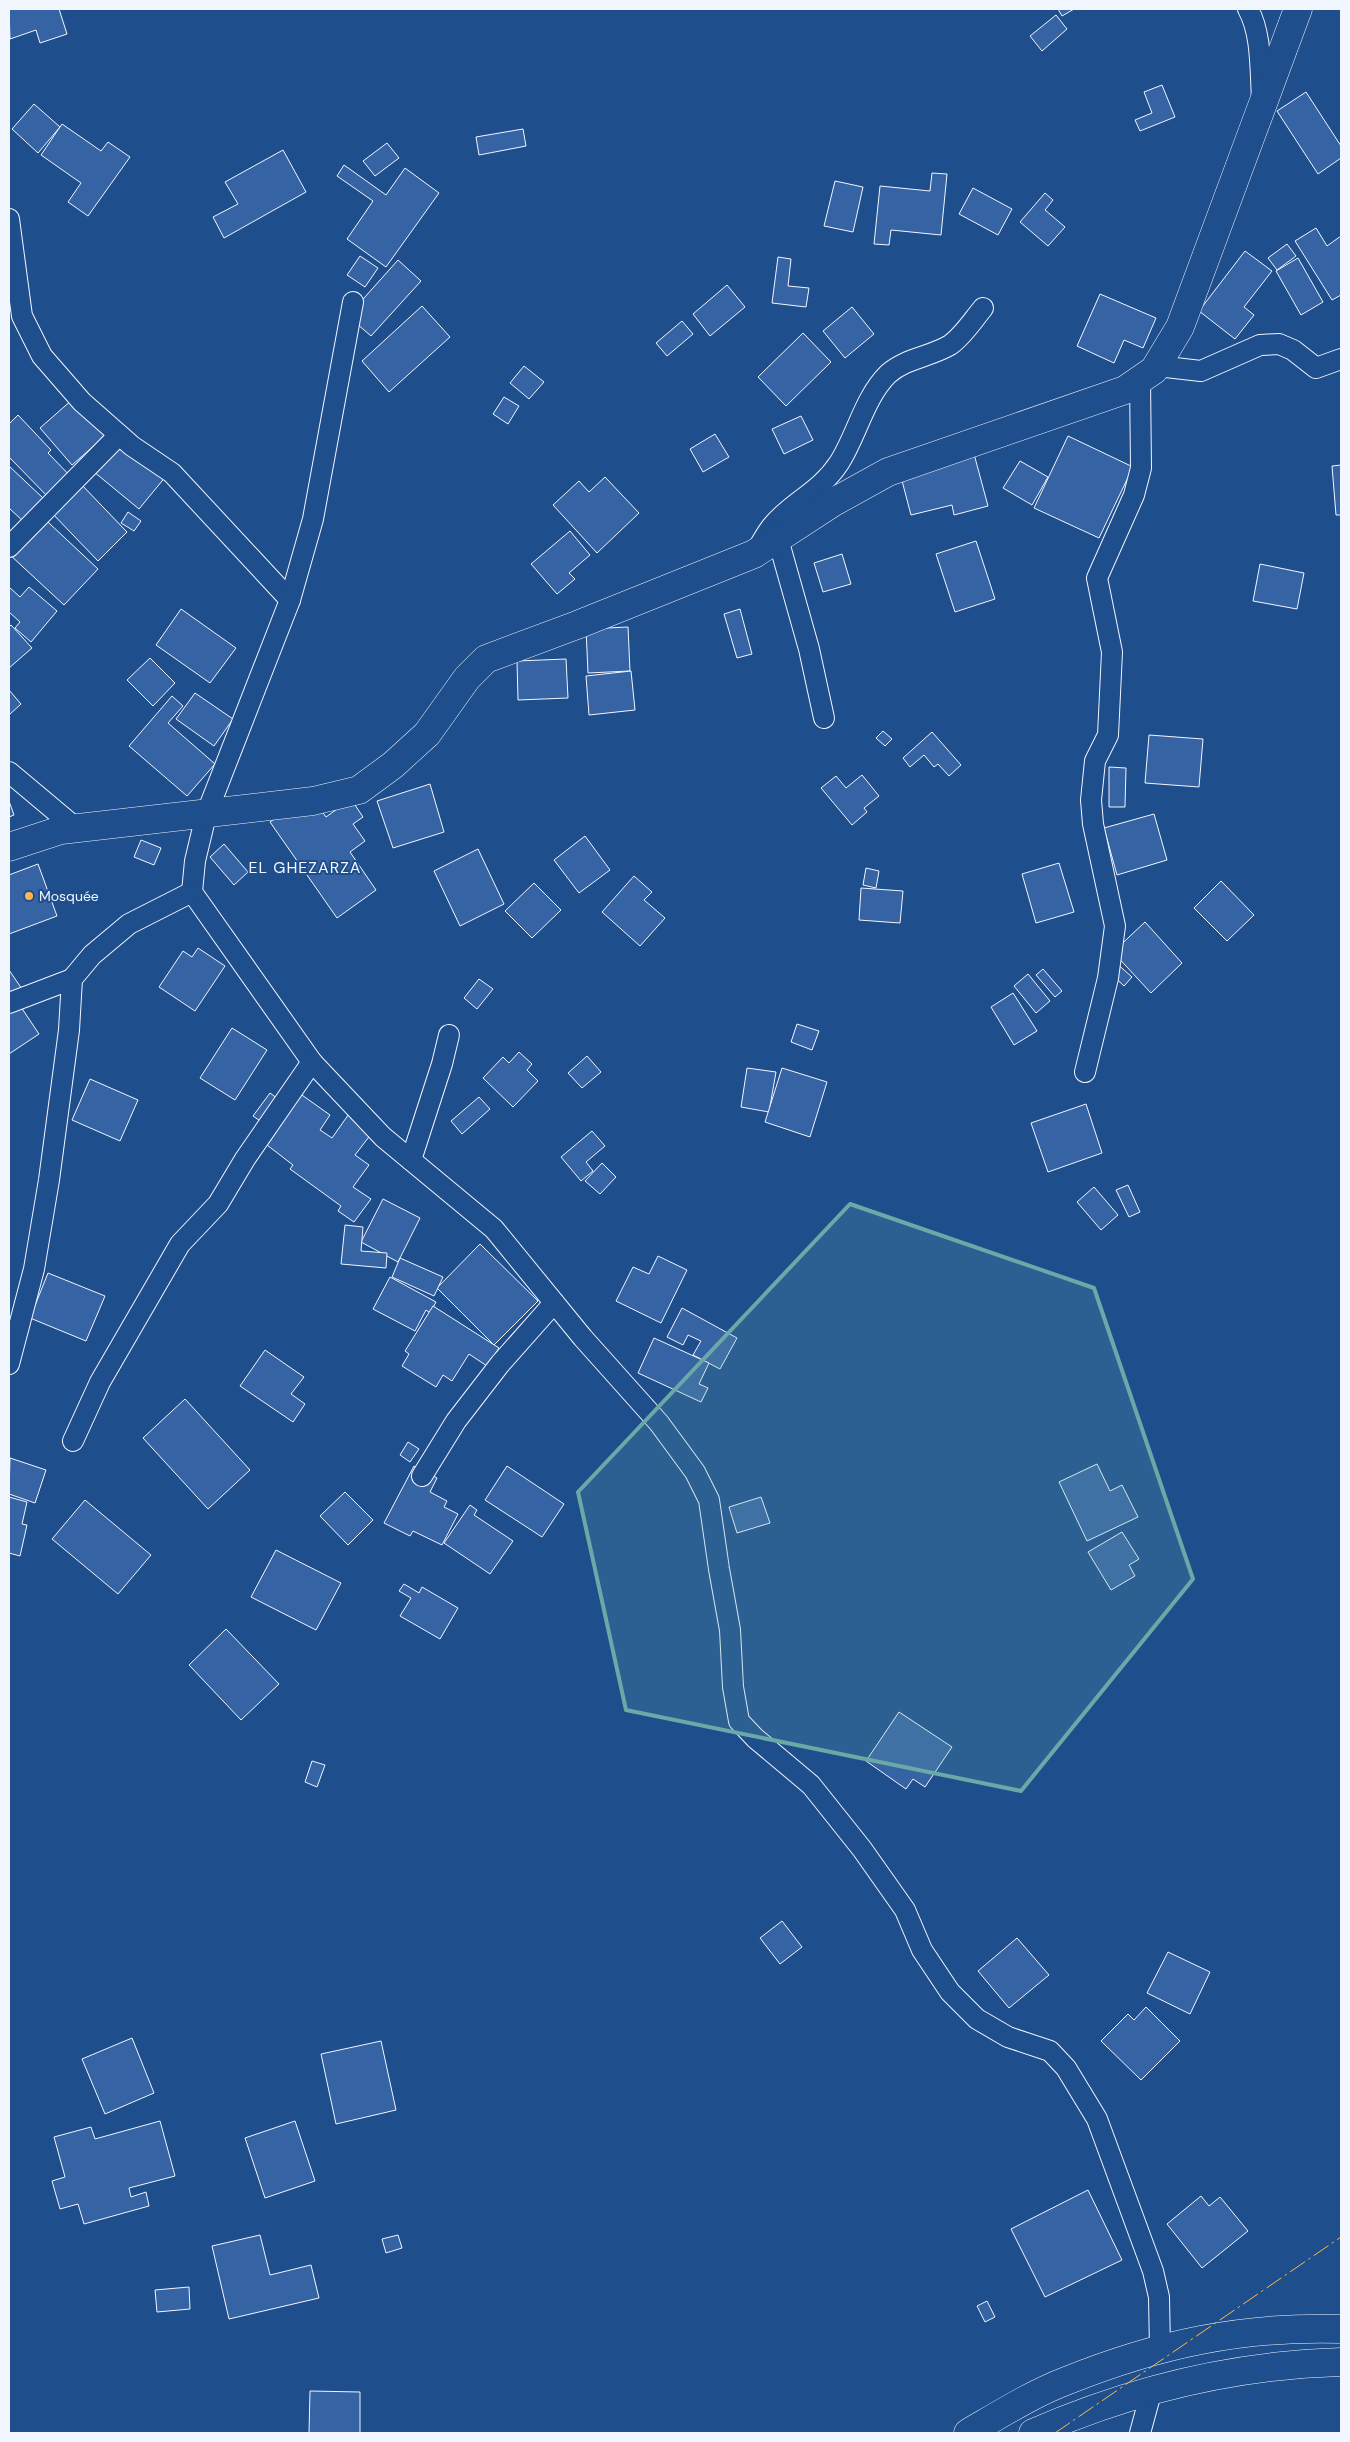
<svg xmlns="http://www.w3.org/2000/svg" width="1350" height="2442" font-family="'DM Sans',sans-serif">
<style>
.building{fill:#3563a3;stroke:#f2f6ff}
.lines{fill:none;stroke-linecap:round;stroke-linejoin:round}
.street-casing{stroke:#f2f6ff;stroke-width:22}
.secondary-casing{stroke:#f2f6ff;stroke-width:29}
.highway-casing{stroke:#f2f6ff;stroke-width:29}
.street{stroke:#1f4e8c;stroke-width:20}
.secondary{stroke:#1f4e8c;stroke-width:28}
.highway{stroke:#1f4e8c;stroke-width:28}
.power{stroke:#ffb74d;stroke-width:1;stroke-dasharray:18 4 2.5 4;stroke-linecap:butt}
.marked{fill:#6aa9a8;fill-opacity:0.2;stroke:#6aa9a8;stroke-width:4;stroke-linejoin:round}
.poi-dot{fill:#ffb74d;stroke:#1f4e8c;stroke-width:2}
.labels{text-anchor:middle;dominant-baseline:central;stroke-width:4;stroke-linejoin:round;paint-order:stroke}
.poi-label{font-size:14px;fill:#f2f6ff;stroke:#1f4e8c;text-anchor:start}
.quarter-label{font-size:16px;letter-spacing:1px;fill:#f2f6ff;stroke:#1f4e8c}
</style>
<rect width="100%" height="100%" fill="#1f4e8c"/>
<g class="building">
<path d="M 9,9 L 59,9 L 67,34 L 40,43 L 36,30 L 10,39 Z"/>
<path d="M 1058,9 L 1074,9 L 1062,16 Z"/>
<path d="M 1056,15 L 1067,29 L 1042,51 L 1030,36 Z"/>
<path d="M 1162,85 L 1175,117 L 1140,131 L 1135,120 L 1152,113 L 1144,92 Z"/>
<path d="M 1306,92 L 1341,146 L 1341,158 L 1318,174 L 1277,111 Z"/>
<path d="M 34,104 L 60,127 L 38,153 L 12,129 Z"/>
<path d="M 62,124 L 101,151 L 108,142 L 130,157 L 88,216 L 68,202 L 81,183 L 41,155 Z"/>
<path d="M 523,129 L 526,146 L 479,155 L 476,137 Z"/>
<path d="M 387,143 L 399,158 L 375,176 L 363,161 Z"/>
<path d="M 283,150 L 306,192 L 224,238 L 213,217 L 238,204 L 225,182 Z"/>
<path d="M 344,165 L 386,195 L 405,168 L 439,193 L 386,267 L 347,239 L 373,201 L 337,176 Z"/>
<path d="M 932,173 L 947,174 L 941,235 L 891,230 L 889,245 L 874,244 L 880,186 L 930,191 Z"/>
<path d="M 835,181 L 863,187 L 853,232 L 824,226 Z"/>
<path d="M 973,188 L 1012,209 L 998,235 L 959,214 Z"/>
<path d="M 1045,193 L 1053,200 L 1045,210 L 1065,227 L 1048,246 L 1020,222 Z"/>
<path d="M 1316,228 L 1327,246 L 1341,236 L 1341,295 L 1332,300 L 1295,241 Z"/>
<path d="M 1287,244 L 1296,256 L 1277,270 L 1268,258 Z"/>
<path d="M 1245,251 L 1272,271 L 1244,307 L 1254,315 L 1235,339 L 1199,311 Z"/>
<path d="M 360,256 L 378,268 L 365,287 L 347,275 Z"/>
<path d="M 778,257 L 791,259 L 788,286 L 809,288 L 806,307 L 772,303 Z"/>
<path d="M 1298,258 L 1323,302 L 1301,315 L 1276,271 Z"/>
<path d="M 398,260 L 421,281 L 371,336 L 348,316 Z"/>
<path d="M 727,285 L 745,307 L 710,336 L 693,314 Z"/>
<path d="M 1100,294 L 1156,318 L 1143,348 L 1124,340 L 1114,363 L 1077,346 Z"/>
<path d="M 422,306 L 450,337 L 389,392 L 362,361 Z"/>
<path d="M 852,307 L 874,334 L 845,358 L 823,331 Z"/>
<path d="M 682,321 L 693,334 L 667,356 L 656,343 Z"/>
<path d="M 803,333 L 831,362 L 786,406 L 758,377 Z"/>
<path d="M 524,366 L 544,382 L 529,399 L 510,383 Z"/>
<path d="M 504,397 L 519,406 L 508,424 L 493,414 Z"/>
<path d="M 73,399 L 105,436 L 72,465 L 40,428 Z"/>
<path d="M 18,415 L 51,450 L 48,453 L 75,481 L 53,502 L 9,457 L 9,424 Z"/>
<path d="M 801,416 L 813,440 L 784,454 L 772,429 Z"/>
<path d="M 110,428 L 167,475 L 139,509 L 82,462 Z"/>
<path d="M 715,434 L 729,457 L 703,472 L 690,449 Z"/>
<path d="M 1068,436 L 1133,467 L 1099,538 L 1034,508 Z"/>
<path d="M 974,454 L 988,506 L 954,515 L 952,505 L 911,515 L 900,473 Z"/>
<path d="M 1020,461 L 1048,477 L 1032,505 L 1003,488 Z"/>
<path d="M 1341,465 L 1341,515 L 1336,515 L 1332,466 Z"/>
<path d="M 9,466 L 44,499 L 34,509 L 98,569 L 64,605 L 9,554 L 25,523 L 9,508 Z"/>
<path d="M 605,477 L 639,513 L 597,553 L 553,505 L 579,481 L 589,492 Z"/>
<path d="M 79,482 L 127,532 L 98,561 L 49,510 Z"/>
<path d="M 128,512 L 141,521 L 134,531 L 121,523 Z"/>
<path d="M 570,531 L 590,555 L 569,573 L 575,579 L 557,594 L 531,564 Z"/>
<path d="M 976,541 L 995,599 L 955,612 L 936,554 Z"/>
<path d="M 842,554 L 851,584 L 823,592 L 814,563 Z"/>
<path d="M 1260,564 L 1304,573 L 1297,609 L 1253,601 Z"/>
<path d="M 9,587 L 20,597 L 29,587 L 57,611 L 31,642 L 15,628 L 20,622 L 9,612 Z"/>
<path d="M 181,609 L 236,648 L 210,683 L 156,645 Z"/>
<path d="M 740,609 L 752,654 L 737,658 L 724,614 Z"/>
<path d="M 11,625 L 32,648 L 9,668 L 9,627 Z"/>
<path d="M 628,627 L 630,671 L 588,673 L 586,629 Z"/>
<path d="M 150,658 L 175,683 L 153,706 L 127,680 Z"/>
<path d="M 566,659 L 568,698 L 518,700 L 517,661 Z"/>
<path d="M 631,671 L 635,710 L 589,715 L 586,676 Z"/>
<path d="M 9,690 L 21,704 L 9,715 Z"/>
<path d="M 195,693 L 233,719 L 214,746 L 176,719 Z"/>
<path d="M 172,696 L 183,706 L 168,723 L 215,764 L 187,796 L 129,746 Z"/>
<path d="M 883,731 L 892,739 L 885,746 L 876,738 Z"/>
<path d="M 932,732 L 961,765 L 949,776 L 938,764 L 934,767 L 924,755 L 910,767 L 903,758 Z"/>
<path d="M 1149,735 L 1203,739 L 1199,787 L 1145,783 Z"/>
<path d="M 1109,767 L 1126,768 L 1125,807 L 1109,807 Z"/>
<path d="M 862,775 L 879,796 L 864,808 L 867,812 L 852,825 L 821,788 L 836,776 L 846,788 Z"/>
<path d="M 430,784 L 444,832 L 393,848 L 377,801 Z"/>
<path d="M 310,794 L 326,817 L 351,799 L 363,817 L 353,824 L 365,841 L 350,852 L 376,890 L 337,918 L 270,822 Z"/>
<path d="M 9,801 L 14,815 L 9,817 Z"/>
<path d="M 1154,814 L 1167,860 L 1117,875 L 1104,828 Z"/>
<path d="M 585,836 L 610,870 L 579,893 L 554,860 Z"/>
<path d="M 141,840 L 161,848 L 154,865 L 134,857 Z"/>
<path d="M 224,844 L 248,872 L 234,885 L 210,857 Z"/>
<path d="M 478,849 L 504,904 L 460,926 L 434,871 Z"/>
<path d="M 1059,863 L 1074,912 L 1036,923 L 1022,874 Z"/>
<path d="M 38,864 L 57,916 L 9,934 L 9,875 Z"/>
<path d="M 866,868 L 879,871 L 876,888 L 863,885 Z"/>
<path d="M 634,876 L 652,892 L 644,900 L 665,918 L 640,946 L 602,912 Z"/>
<path d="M 1221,881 L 1254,915 L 1227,941 L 1194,908 Z"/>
<path d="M 534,883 L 561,910 L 532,938 L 505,911 Z"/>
<path d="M 861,888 L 903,891 L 900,923 L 859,920 Z"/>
<path d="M 1145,922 L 1182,963 L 1151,993 L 1113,952 Z"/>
<path d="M 198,948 L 225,966 L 195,1011 L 159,987 L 183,951 L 192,957 Z"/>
<path d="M 1115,962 L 1132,977 L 1124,986 L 1107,970 Z"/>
<path d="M 1043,969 L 1062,991 L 1055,997 L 1036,975 Z"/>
<path d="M 9,970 L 24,992 L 15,998 L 39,1034 L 9,1054 Z"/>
<path d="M 1028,974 L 1050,1001 L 1036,1013 L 1014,986 Z"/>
<path d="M 479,979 L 493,989 L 477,1009 L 464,998 Z"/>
<path d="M 1013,993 L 1037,1031 L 1014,1045 L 991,1007 Z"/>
<path d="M 797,1024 L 819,1031 L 812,1050 L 791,1042 Z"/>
<path d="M 232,1028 L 267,1050 L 235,1100 L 200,1078 Z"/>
<path d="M 519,1052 L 532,1064 L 527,1070 L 538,1081 L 513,1107 L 483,1078 L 503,1057 L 509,1063 Z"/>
<path d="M 587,1056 L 601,1072 L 582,1088 L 568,1073 Z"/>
<path d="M 747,1068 L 776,1072 L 769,1112 L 741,1107 Z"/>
<path d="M 782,1068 L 827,1082 L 810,1137 L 765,1122 Z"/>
<path d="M 90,1079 L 138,1100 L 120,1141 L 72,1120 Z"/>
<path d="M 292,1088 L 330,1115 L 320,1130 L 332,1138 L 351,1111 L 375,1129 L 355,1155 L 369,1165 L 353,1187 L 371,1199 L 354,1222 L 338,1211 L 341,1206 L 290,1169 L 293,1165 L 267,1145 L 276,1132 L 253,1116 L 270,1093 L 282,1102 Z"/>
<path d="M 479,1097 L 490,1109 L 462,1134 L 451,1121 Z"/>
<path d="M 1086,1104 L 1102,1153 L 1048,1172 L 1031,1123 Z"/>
<path d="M 592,1131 L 605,1146 L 586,1162 L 593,1171 L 581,1181 L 561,1157 Z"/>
<path d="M 602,1163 L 616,1177 L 600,1194 L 585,1181 Z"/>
<path d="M 1128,1185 L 1140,1212 L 1129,1217 L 1116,1190 Z"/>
<path d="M 1094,1187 L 1118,1215 L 1101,1230 L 1077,1202 Z"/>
<path d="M 383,1199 L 420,1218 L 398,1262 L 361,1242 Z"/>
<path d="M 345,1225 L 363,1227 L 361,1251 L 387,1253 L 386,1268 L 341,1264 Z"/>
<path d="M 480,1244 L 538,1301 L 494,1345 L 437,1288 Z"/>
<path d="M 658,1256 L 687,1270 L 661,1323 L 616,1301 L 633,1267 L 649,1274 Z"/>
<path d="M 400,1258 L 443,1277 L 434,1296 L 392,1277 Z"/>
<path d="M 48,1273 L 105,1296 L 86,1341 L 30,1318 Z"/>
<path d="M 390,1277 L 436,1302 L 430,1313 L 426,1310 L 415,1331 L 373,1309 Z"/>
<path d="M 433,1306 L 499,1348 L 487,1366 L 469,1354 L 452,1381 L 443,1375 L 436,1387 L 402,1366 L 409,1354 L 405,1351 Z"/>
<path d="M 682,1308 L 737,1338 L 720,1369 L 693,1355 L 701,1341 L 688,1335 L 683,1345 L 667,1337 Z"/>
<path d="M 654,1338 L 709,1363 L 699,1384 L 708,1388 L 701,1402 L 638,1373 Z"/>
<path d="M 265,1350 L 304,1377 L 291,1394 L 305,1404 L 293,1422 L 240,1386 Z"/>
<path d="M 185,1399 L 250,1470 L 208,1509 L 143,1438 Z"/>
<path d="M 408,1442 L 419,1449 L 410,1462 L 400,1455 Z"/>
<path d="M 10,1458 L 46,1470 L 35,1503 L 9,1494 Z"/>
<path d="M 1097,1464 L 1110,1491 L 1122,1485 L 1138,1517 L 1087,1541 L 1059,1482 Z"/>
<path d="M 414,1466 L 437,1478 L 430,1492 L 447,1501 L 444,1507 L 458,1514 L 442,1545 L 413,1531 L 410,1536 L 384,1523 Z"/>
<path d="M 507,1466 L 564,1504 L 542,1537 L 485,1500 Z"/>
<path d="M 345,1492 L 373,1520 L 348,1545 L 320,1516 Z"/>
<path d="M 9,1497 L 27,1502 L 22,1524 L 27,1525 L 20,1556 L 9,1553 Z"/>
<path d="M 761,1497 L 770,1523 L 737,1533 L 729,1507 Z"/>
<path d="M 85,1500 L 151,1555 L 118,1594 L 52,1539 Z"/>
<path d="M 470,1505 L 477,1510 L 474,1515 L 513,1541 L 490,1574 L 444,1543 Z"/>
<path d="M 1122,1532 L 1139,1559 L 1129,1565 L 1135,1576 L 1111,1590 L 1088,1552 Z"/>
<path d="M 276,1550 L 341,1583 L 316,1630 L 251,1597 Z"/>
<path d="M 404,1584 L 419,1593 L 422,1587 L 458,1608 L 440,1639 L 400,1616 L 411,1598 L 399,1591 Z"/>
<path d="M 226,1629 L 279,1684 L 241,1720 L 189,1665 Z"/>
<path d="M 899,1712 L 952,1747 L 925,1787 L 913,1779 L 906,1789 L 866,1761 Z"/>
<path d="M 312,1761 L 325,1765 L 317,1787 L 305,1782 Z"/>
<path d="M 782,1921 L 802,1947 L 780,1964 L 760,1938 Z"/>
<path d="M 1017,1938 L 1049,1975 L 1009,2008 L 978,1971 Z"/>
<path d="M 1168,1952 L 1210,1972 L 1190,2014 L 1147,1993 Z"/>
<path d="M 1146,2007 L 1180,2041 L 1141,2080 L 1101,2041 L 1128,2014 L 1134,2020 Z"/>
<path d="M 132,2038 L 154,2093 L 105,2114 L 82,2059 Z"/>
<path d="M 381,2041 L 396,2110 L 336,2124 L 321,2054 Z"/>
<path d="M 160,2121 L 175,2176 L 129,2188 L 131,2197 L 146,2192 L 149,2206 L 84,2224 L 78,2204 L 60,2209 L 52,2181 L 65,2177 L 54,2137 L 91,2127 L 95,2139 Z"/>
<path d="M 295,2121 L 315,2181 L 265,2198 L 245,2138 Z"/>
<path d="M 1088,2190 L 1122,2260 L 1045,2297 L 1011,2229 Z"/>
<path d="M 1201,2196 L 1209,2206 L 1220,2197 L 1248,2231 L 1202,2268 L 1167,2224 Z"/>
<path d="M 260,2235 L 270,2275 L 311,2265 L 319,2298 L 229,2319 L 212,2246 Z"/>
<path d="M 398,2235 L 402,2248 L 386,2253 L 382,2239 Z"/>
<path d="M 189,2287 L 190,2309 L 157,2312 L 155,2290 Z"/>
<path d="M 987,2301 L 995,2317 L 985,2322 L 977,2306 Z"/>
<path d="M 310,2391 L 360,2392 L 360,2433 L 309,2433 Z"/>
</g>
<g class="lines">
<g class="street-casing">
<g id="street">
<path d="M 1248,9 C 1262,34 1260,70 1262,98"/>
<path d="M 9,219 L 22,316 L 42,356 L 82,402 L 132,446 L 172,473 L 290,600"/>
<path d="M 353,302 L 313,519 L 290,600 L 206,815 L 195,861 L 192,892 L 312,1062 L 383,1137 L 494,1229 L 583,1338 L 659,1423 L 695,1472 L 709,1500 L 719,1569 L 730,1630 L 733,1687 L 739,1721 L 755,1738 L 811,1785 L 862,1849 L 905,1910 L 922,1950 L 950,1992 L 977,2019 L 1008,2037 L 1050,2051 L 1066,2068 L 1097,2119 L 1153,2271 L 1159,2297 L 1160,2349"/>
<path d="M 1157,366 L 1201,371 L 1260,345 L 1279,344 L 1293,350 L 1316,368 L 1341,359"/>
<path d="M 778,539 L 809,649 L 824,718"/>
<path d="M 9,547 L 119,435"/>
<path d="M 758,548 C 763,540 767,532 773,525 C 792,502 820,492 839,463 C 857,435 864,398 888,374 C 906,358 930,357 950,345 C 963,336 973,320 983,308"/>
<path d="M 9,772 L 77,829"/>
<path d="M 9,1003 L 72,979"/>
<path d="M 1085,1072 L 1108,978 L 1115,926 L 1093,824 L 1091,800 L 1095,761 L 1108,735 L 1112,652 L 1097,578 L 1134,495 L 1141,468 L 1140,380"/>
<path d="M 411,1160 L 442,1064 L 449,1035"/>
<path d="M 9,1364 L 34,1269 L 49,1180 L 69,1030 L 72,979 L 92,955 L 129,924 L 192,892"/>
<path d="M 73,1441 L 100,1382 L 180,1244 L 218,1204 L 245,1159 L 312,1062"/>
<path d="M 422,1476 L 456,1421 L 500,1364 L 554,1303"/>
<path d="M 1140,2433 L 1152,2389"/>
</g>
</g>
<g class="secondary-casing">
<path id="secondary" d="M 9,847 L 61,830 L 313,801 L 359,790 L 393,765 L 427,734 L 467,678 L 486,659 L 577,625 L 754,554 L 832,503 L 888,472 L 1125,390 L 1154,370 L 1180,327 L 1298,9"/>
</g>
<g class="highway-casing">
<g id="highway">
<path d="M 968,2433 C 999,2415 1032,2394 1066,2381 C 1158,2344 1242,2326 1341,2329"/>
<path d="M 1033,2433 C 1131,2390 1233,2365 1341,2362"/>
</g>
</g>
<use href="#street" class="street"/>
<use href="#secondary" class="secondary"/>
<use href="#highway" class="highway"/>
<path class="power" d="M 1055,2433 L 1341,2237"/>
</g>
<path class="marked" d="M 850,1204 L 1094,1288 L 1193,1579 L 1021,1791 L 626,1710 L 578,1492 Z"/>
<circle class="poi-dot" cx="29" cy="896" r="5"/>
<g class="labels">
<g class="poi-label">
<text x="39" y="896">Mosquée</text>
</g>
<g class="quarter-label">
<text x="305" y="867">EL GHEZARZA</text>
</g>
</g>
<rect width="1350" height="2442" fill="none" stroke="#f2f6ff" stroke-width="20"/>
</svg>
